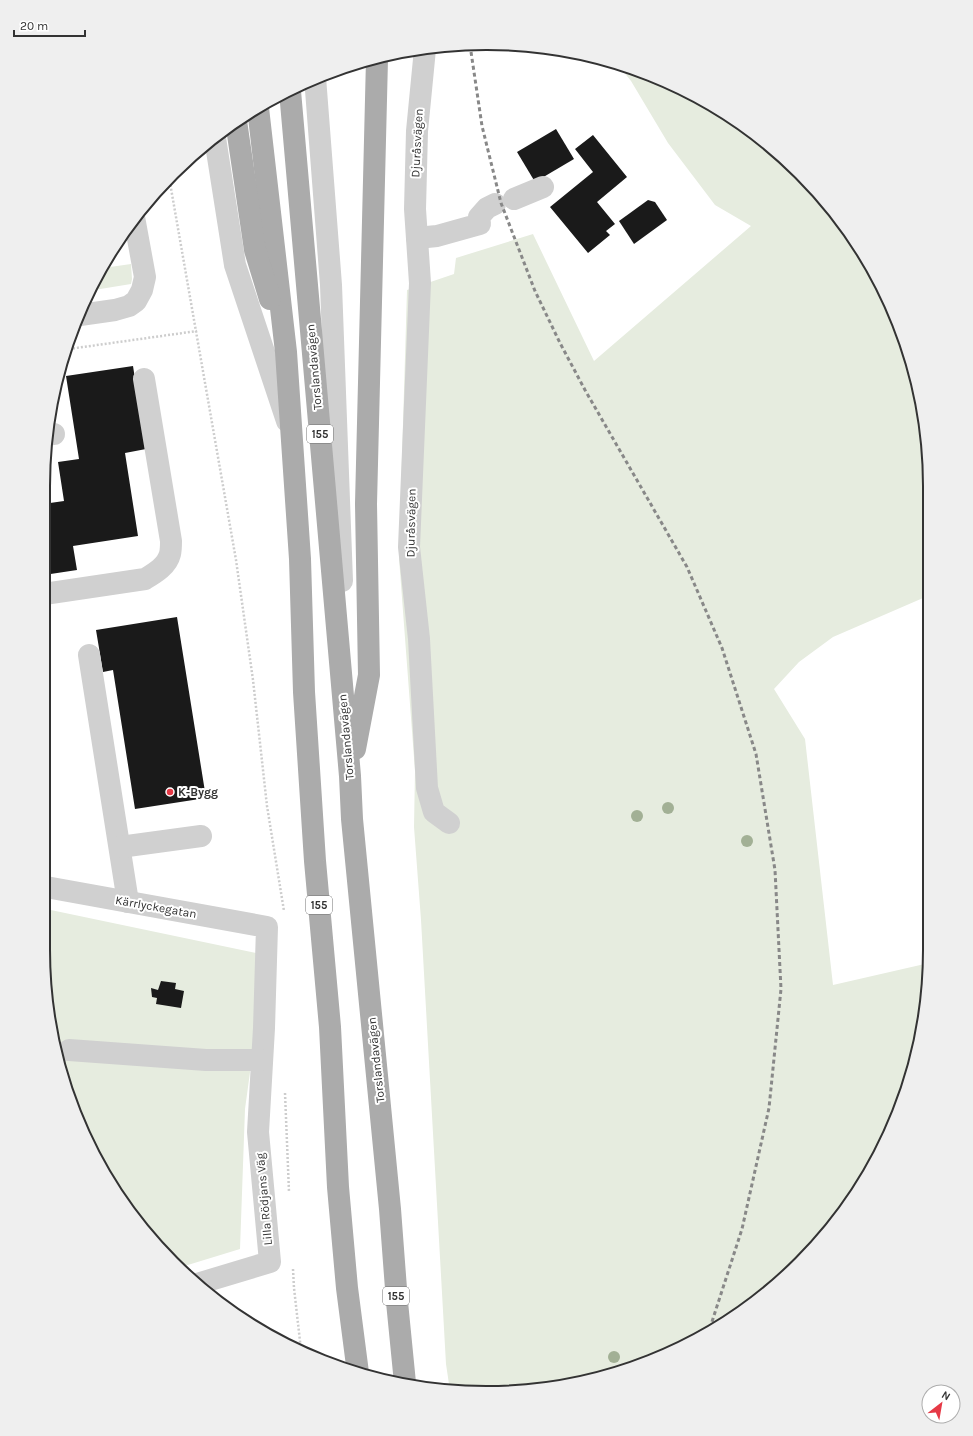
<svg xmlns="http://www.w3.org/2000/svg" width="973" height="1436" font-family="Karla,sans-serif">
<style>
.green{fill:#e6ecdf}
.building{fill:#1a1a1a}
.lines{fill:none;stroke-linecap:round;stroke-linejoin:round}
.path{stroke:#cdcdcd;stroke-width:2.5;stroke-dasharray:2 2;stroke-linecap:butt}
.minor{stroke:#d0d0d0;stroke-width:22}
.major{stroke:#ababab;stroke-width:22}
.rail{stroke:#888;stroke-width:3;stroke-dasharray:4 3;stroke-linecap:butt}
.tree{fill:#a2b095}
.poi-dot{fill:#e63946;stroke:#fff;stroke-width:1.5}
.labels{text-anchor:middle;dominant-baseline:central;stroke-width:4;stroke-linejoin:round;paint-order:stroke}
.shield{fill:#fff;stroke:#707070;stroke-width:1}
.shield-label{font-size:11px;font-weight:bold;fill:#333}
.street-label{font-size:12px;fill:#333;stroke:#fff}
.poi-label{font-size:12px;font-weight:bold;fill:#333;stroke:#fff;text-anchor:start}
.rim{fill:none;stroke:#333;stroke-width:2}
</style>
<rect width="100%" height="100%" fill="#fff"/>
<g class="green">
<path d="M 619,66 L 656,77 L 733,118 L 800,173 L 855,240 L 896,317 L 921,400 L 930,487 L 930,595 L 833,637 L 799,662 L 774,689 L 805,739 L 833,985 L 929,963 L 922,1036 L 884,1146 L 855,1196 L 800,1263 L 708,1334 L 629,1369 L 573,1384 L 457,1392 L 450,1391 L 446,1364 L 421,920 L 414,827 L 415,771 L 399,558 L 407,290 L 454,274 L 456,258 L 533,234 L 594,361 L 751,226 L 715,205 L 668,143 L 631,81 Z"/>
<path d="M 131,264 L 132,279 L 131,284 L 88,291 L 103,268 Z"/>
<path d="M 46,909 L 266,955 L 245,1109 L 240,1249 L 178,1268 L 173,1263 L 118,1196 L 66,1092 L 47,1008 Z"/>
</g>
<g class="building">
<path d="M 556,129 L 574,159 L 535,182 L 517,152 Z"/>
<path d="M 593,135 L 627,177 L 597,202 L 615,224 L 606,231 L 610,235 L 588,253 L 550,207 L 593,172 L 575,149 Z"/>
<path d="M 648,200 L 655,202 L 667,220 L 634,244 L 619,221 Z"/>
<path d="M 133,366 L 146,449 L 125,453 L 138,536 L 73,546 L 77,570 L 44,575 L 43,504 L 64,501 L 58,462 L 79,459 L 66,376 Z"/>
<path d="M 177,617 L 206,798 L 135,809 L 113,670 L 103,672 L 96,630 Z"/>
<path d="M 161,981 L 176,983 L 175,989 L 184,991 L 181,1008 L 156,1004 L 157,998 L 152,997 L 151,988 L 158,990 Z"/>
</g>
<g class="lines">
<g class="path">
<path d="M 169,177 L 236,560 L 253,680 L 267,806 L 284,911"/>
<path d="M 69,349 L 197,331"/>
<path d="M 285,1093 L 289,1192"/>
<path d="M 293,1269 L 294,1288 L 301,1350"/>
</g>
<g class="minor">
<path d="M 425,49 L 417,131 L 415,209 L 420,283 L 409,547 L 419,639 L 427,788 L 434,812 L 449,823"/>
<path d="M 315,77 L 331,285 L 342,581"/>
<path d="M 215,138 L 235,265 L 287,421"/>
<path d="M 514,199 L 543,187"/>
<path d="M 417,238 L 437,236 L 480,224 L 479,217 L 487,208 L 495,204"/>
<path d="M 80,315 L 115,310 L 129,306 L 136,301 L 142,290 L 145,277 L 134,217"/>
<path d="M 48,435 L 54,434"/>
<path d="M 44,594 L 145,579 C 155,573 167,566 170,554 C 171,550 171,545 171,541 L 144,379"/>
<path d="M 89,655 L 128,902"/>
<path d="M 120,847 L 201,836"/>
<path d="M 46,887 L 267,927 L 264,1028 L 258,1132 L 270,1262 L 197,1284"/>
<path d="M 69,1050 L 206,1060 L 262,1060"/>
</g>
<g class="major">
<path d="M 290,91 L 350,776 L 352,819 L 390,1209 L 397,1302 L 405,1383"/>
<path d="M 258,108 L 286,352 L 300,559 L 304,692 L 315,861 L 330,1027 L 338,1187 L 347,1288 L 358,1373"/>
<path d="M 236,121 L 255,250 L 270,299"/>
<path d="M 355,749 L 369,675 L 366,504 L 377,59"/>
</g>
<path class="rail" d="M 470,45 L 482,126 L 501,203 L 535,291 L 560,343 L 585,390 L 687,567 L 722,648 L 756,754 L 775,870 L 781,989 L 769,1108 L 742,1229 L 708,1334"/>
</g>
<g class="tree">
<circle cx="668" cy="808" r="6"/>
<circle cx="637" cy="816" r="6"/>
<circle cx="747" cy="841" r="6"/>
<circle cx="614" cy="1357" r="6"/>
</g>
<circle class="poi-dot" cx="170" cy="792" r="4"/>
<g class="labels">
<g class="shield">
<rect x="307" y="425" width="26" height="18" rx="3"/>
<rect x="306" y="896" width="26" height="18" rx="3"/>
<rect x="383" y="1287" width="26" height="18" rx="3"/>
</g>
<g class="shield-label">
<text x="320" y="434">155</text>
<text x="319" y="905">155</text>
<text x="396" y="1296">155</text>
</g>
<g class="street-label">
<text transform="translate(417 143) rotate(-87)">Djuråsvägen</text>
<text transform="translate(314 367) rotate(-95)">Torslandavägen</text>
<text transform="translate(411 523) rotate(-89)">Djuråsvägen</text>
<text transform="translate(346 737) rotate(-95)">Torslandavägen</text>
<text transform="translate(156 907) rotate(10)">Kärrlyckegatan</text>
<text transform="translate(376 1060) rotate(-96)">Torslandavägen</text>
<text transform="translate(264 1199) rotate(-95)">Lilla Rödjans Väg</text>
</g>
<g class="poi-label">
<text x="178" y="792">K-Bygg</text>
</g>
</g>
<path d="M0 0H973V1436H0ZM486 50H487A436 436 0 0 1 923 486V950A436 436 0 0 1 487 1386H486A436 436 0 0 1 50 950V486A436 436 0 0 1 486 50Z" fill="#efefef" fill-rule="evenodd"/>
<path class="rim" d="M486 50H487A436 436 0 0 1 923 486V950A436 436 0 0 1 487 1386H486A436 436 0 0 1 50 950V486A436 436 0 0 1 486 50Z"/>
<g transform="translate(941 1404) rotate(31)"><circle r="19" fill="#ffffff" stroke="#adadad"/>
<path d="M0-3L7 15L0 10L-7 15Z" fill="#e63946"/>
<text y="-6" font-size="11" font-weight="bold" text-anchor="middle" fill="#333333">N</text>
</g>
<path d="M14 30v6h71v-6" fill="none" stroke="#333333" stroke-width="2"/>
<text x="20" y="30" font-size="12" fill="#333333" stroke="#ffffff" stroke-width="3" paint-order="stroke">20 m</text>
</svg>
